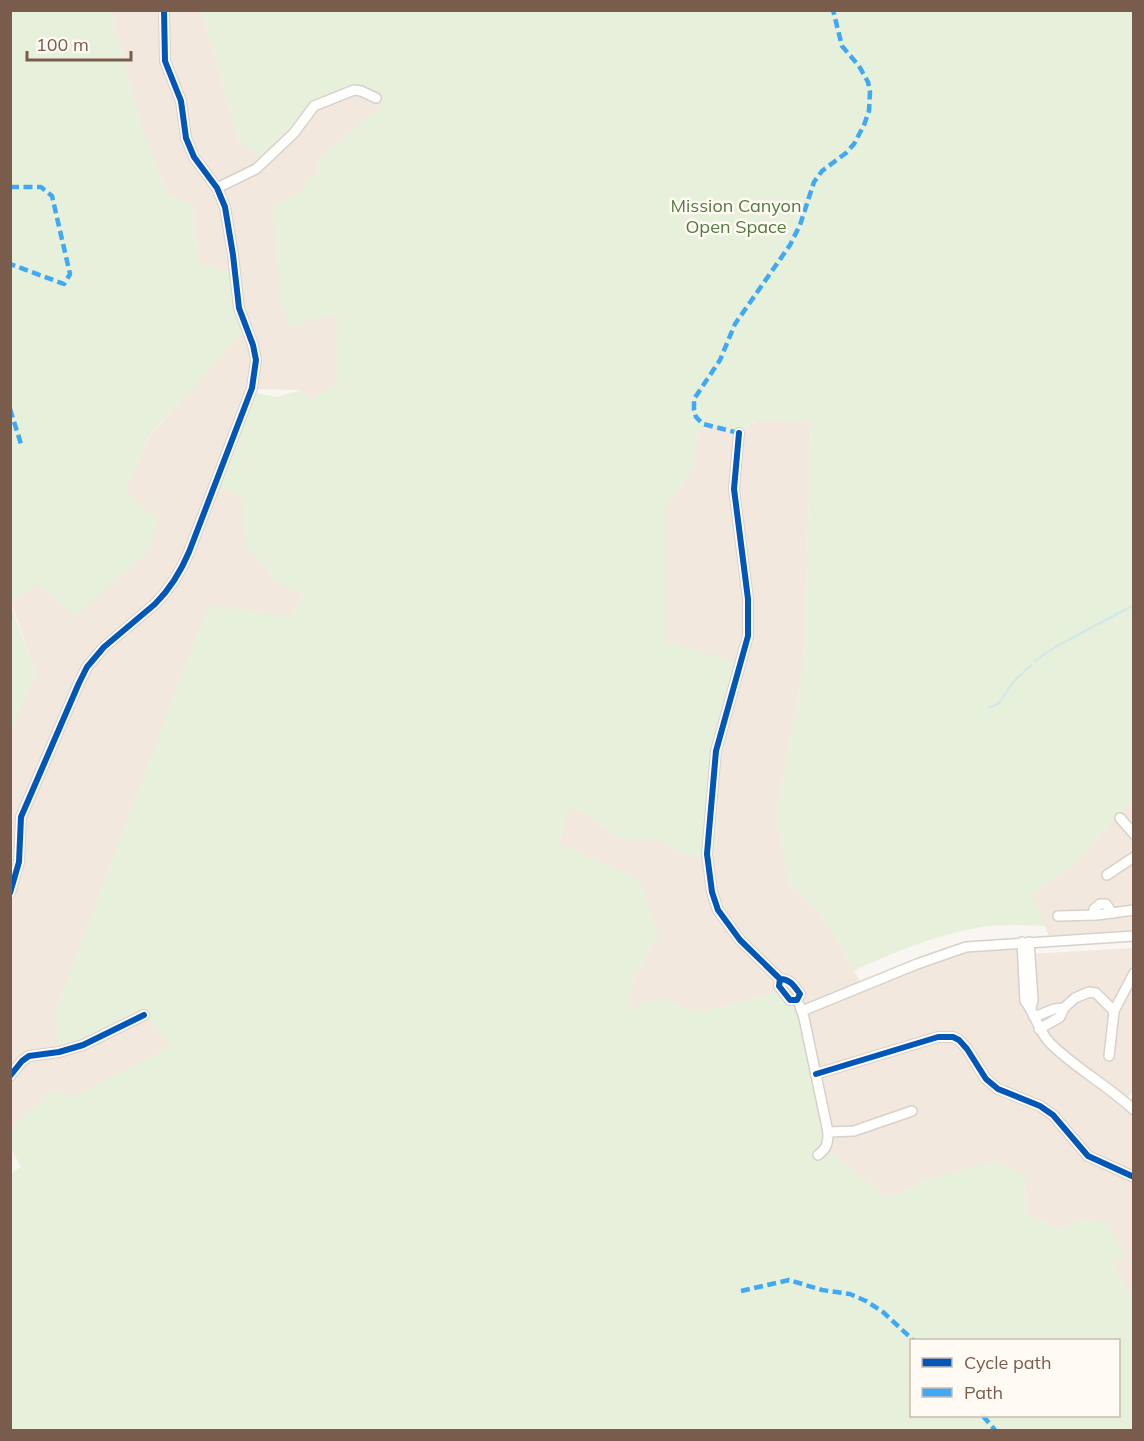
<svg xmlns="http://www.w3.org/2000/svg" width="1144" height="1441" font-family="Mulish,sans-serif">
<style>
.residential{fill:#f2e8de}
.green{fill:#e7f0db;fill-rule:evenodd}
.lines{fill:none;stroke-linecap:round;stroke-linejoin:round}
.stream{stroke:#d0e8ea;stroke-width:2}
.minor-casing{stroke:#d7d1cb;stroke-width:12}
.minor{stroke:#fefefd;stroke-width:9}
.quiet{stroke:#3fa9f5;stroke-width:4.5;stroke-dasharray:9 4.5;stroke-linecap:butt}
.cycleway-casing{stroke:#fffaf3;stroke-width:10}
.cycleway{stroke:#0057b8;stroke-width:6}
.labels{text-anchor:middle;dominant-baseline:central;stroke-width:5;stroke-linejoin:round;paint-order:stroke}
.park-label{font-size:18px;fill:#537a41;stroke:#fffaf3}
</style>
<rect width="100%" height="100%" fill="#f9f5f0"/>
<g class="residential">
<path d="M 111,11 L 202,11 L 239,142 L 310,110 L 346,91 L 371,95 L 385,105 L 318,158 L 316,188 L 290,328 L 332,310 L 352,332 L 341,387 L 312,403 L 301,390 L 252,389 L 242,492 L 271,576 L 304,595 L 291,617 L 144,1015 L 172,1046 L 74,1097 L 54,1090 L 11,1127 L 10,737 L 35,672 L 11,602 L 38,583 L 158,519 L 124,492 L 150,436 L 245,329 L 198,262 L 193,205 L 168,195 L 141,127 Z"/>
<path d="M 759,418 L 811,418 L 804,666 L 776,815 L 790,884 L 823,917 L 863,986 L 944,954 L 1022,942 L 1030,954 L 1133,948 L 1133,1093 L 1123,1100 L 1133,1110 L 1133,1297 L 1123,1283 L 1113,1262 L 1124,1257 L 1083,1220 L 1060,1230 L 1027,1214 L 1025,1177 L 934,1177 L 887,1198 L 826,1149 L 789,987 L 760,998 L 701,1012 L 672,1004 L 627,1013 L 634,977 L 658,934 L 559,844 L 568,806 L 586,814 L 620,839 L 657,839 L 684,854 L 716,857 L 718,775 L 732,705 L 665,642 L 665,507 L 693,469 L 698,430 L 710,427 L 739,433 Z"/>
<path d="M 1133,801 L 1133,936 L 1051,941 L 1031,894 L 1076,864 L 1115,817 Z"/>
</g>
<g class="green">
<path d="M 10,11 L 111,11 L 141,126 L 168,195 L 193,205 L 198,262 L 234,273 L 246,329 L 150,435 L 125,492 L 158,519 L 150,551 L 74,617 L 38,584 L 11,602 Z"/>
<path d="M 202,11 L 1133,11 L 1133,801 L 1115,817 L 1076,864 L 1032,894 L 1045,926 C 1022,925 998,924 976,928 C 933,936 893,952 854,971 L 823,917 L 790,884 L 776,815 L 804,666 L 811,421 L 755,420 L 739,433 L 710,427 L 698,430 L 693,469 L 665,507 L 665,642 L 742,663 L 721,753 L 717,790 L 716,857 L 684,854 L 657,839 L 620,839 L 586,814 L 569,806 L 559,843 L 640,880 L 658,934 L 634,977 L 627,1013 L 643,1002 L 667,998 L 672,1004 L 701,1012 L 760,998 L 789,987 L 800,1004 L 804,1018 L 826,1149 L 887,1198 L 934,1177 L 998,1161 L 1025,1177 L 1027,1214 L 1060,1230 L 1083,1220 L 1108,1222 L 1124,1257 L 1113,1262 L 1123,1283 L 1133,1297 L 1133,1430 L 11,1430 L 10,1174 L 21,1167 L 11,1148 L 11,1127 L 54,1090 L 74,1096 L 172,1046 L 144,1015 L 59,1052 L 55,1012 L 208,605 L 291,617 L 304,595 L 273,582 L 274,578 L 246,547 L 245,533 L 242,532 L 244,526 L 242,497 L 221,488 L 223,483 L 217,480 L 251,392 L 277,397 L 301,390 L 310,400 L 338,383 L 336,313 L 307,321 L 290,328 L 280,301 L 273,205 L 297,195 L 313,174 L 317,176 L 318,158 L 382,107 C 378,98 370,95 361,91 L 322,103 L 267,160 L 239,142 ZM 912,1340 L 1118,1340 L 1118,1416 L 912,1416 Z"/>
<path d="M 10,603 L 35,672 L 11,737 L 10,737 Z"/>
</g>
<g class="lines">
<g class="stream">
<path d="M 1035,661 L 1055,647 L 1134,605"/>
<path d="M 989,708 L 999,703 L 1015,680 L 1031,665"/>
</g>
<g class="minor-casing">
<g id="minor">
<path d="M 217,188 L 256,169 L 294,133 L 314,106 L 354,90 L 361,91 L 376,98"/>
<path d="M 739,433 L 734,489 L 748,599 L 748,636 L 716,751 L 707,854 L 712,892 L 718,910 L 740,940 L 780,979 C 790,979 794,986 800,994 L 797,1000 L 790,1000 L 779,986 L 780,979"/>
<path d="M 1120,818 L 1134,834"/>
<path d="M 1107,875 L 1134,857"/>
<path d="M 10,893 L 19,862 L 21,817 L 79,683 L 87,667 L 104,647 L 155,604 C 170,589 181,571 189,552 L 252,388 L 256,360 L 253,345 L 239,308 L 233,255 L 225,207 L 217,188 L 194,157 L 186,138 L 181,101 L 165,61 L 164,10"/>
<path d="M 1093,915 L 1094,909 L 1100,904 L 1106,904 L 1112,913"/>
<path d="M 1058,916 L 1097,915 L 1134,910"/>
<path d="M 1022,942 L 1025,1001 C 1036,1014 1038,1032 1052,1045 C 1077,1069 1108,1086 1134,1110"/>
<path d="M 1029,942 L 1033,1000 L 1031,1008"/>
<path d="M 800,1006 L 804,1018 L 828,1132 C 828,1144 827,1148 818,1155"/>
<path d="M 802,1011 L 917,964 L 966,947 L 1134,936"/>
<path d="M 1034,1017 L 1054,1009 L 1064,1008"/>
<path d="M 1039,1029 L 1060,1017 L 1064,1008 L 1075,998 L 1089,992 L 1096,993 L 1114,1011"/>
<path d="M 1109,1056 L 1114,1011 L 1134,973"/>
<path d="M 816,1074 L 938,1037 L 953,1037 L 959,1040 L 967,1049 L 986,1079 L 998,1089 L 1040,1106 L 1053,1115 L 1088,1156 L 1134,1177"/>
<path d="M 10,1076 L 22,1061 L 29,1056 L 59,1052 L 83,1045 L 144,1015"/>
<path d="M 828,1132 L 854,1131 L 912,1111"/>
</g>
</g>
<use href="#minor" class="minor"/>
<g class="quiet">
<path d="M 10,187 L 41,187 L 52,196 L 70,274 L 64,284 L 10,264"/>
<path d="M 10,409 L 21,444"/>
<path d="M 739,433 L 703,424 L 696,417 L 694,410 L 694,399 L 720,360 L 735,324 L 790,245 L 800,225 L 814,182 L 822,171 L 846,153 L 854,144 L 864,125 L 869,111 L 870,92 L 868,82 L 859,66 L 842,46 L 833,10"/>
<path d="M 741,1291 L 789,1280 L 822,1290 L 850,1294 L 866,1301 L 883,1312 L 913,1340"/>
<path d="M 983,1416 L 995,1430"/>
</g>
<g class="cycleway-casing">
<g id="cycleway">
<path d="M 739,433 L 734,489 L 748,599 L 748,636 L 716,751 L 707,854 L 712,892 L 718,910 L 740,940 L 780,979 C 790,979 794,986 800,994 L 797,1000 L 790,1000 L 779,986 L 780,979"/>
<path d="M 10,893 L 19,862 L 21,817 L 79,683 L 87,667 L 104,647 L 155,604 C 170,589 181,571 189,552 L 252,388 L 256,360 L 253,345 L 239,308 L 233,255 L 225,207 L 217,188 L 194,157 L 186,138 L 181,101 L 165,61 L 164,10"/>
<path d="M 816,1074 L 938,1037 L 953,1037 L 959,1040 L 967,1049 L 986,1079 L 998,1089 L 1040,1106 L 1053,1115 L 1088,1156 L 1134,1177"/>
<path d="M 10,1076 L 22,1061 L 29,1056 L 59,1052 L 83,1045 L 144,1015"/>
</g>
</g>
<use href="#cycleway" class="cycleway"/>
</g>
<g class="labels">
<g class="park-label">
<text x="736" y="205">Mission Canyon<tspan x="736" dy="21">Open Space</tspan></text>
</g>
</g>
<rect width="1144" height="1441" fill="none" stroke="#7a5c4d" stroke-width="24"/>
<rect x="910" y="1339" width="210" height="78" fill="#fffaf3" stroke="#cabbb1" stroke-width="1.5"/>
<rect x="922" y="1358" width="30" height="9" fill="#0057b8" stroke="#cabbb1" stroke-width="1.5"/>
<text x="964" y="1369" font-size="18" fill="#7a5c4d">Cycle path</text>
<rect x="922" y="1388" width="30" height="9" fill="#3fa9f5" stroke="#cabbb1" stroke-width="1.5"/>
<text x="964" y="1399" font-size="18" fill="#7a5c4d">Path</text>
<path d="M27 51v9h104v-9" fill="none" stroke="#7a5c4d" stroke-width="3"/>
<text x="36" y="51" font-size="18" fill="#7a5c4d" stroke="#fffaf3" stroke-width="4.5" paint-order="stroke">100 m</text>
</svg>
